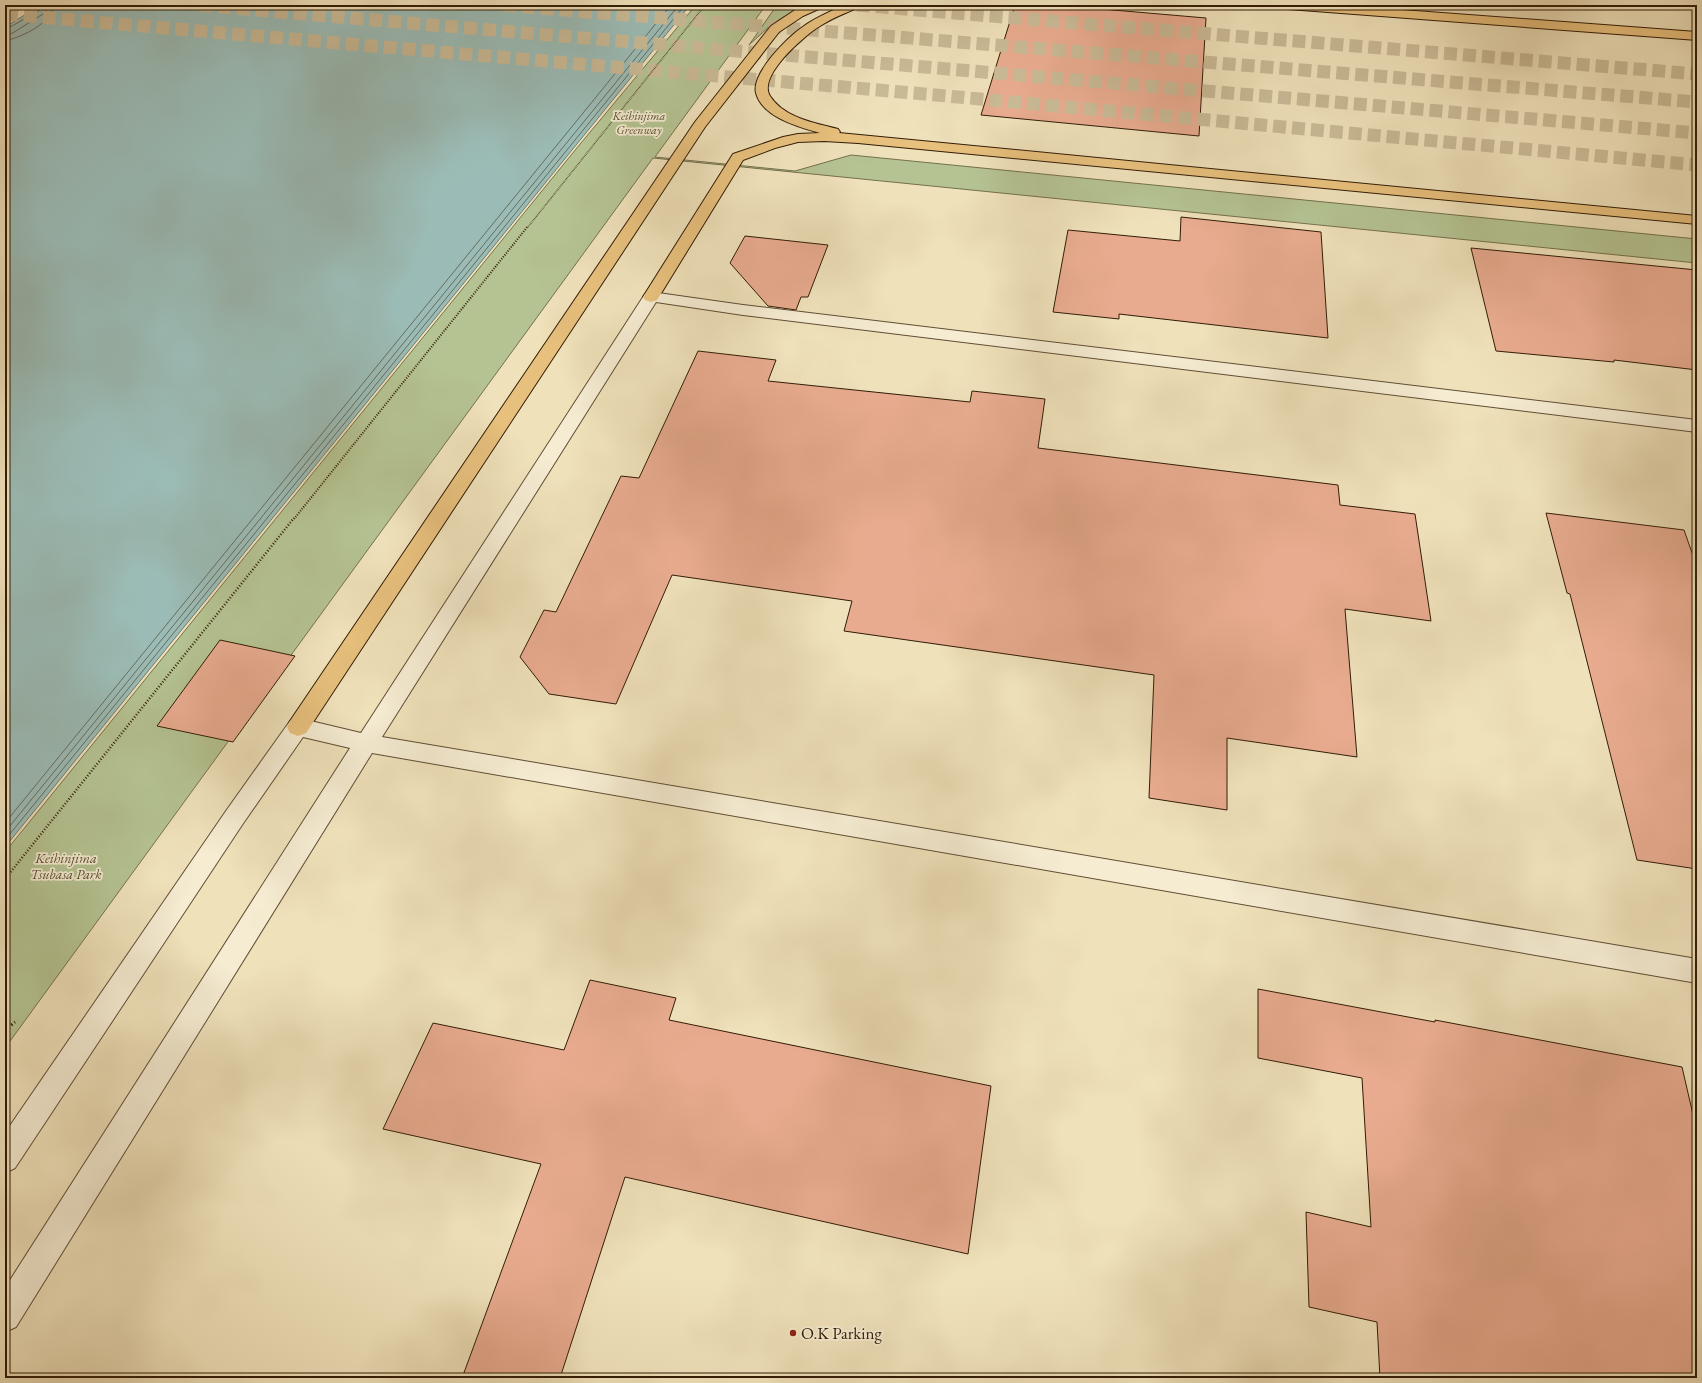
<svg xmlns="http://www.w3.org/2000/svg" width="1702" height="1383" font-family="'EB Garamond',serif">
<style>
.green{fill:#b5c392;stroke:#74704c}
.water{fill:#9bbcb6;stroke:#717c70}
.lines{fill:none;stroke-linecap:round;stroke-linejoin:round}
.shore{stroke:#666c5e;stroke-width:1}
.building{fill:#e8ab8f;stroke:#321c07}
.highway-tunnel{stroke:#c9ba96;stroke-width:13;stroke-dasharray:13 6;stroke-linecap:butt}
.minor-casing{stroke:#614d34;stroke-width:2}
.highway-casing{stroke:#321c07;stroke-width:2}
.path-far3{stroke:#321c07;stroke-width:1.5;stroke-dasharray:0.5 1;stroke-linecap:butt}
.path-far2{stroke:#321c07;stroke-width:2;stroke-dasharray:1 1.5;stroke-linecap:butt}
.path-far1{stroke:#321c07;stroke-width:2.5;stroke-dasharray:1 2;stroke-linecap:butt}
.path{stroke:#321c07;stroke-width:3;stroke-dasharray:1.5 2.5;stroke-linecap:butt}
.minor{fill:#f5ecd2;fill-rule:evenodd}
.highway{fill:#e8c07d;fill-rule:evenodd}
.poi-dot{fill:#8f2418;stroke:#f5ecd2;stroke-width:1.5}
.labels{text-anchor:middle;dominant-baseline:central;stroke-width:3.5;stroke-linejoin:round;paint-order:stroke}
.far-park-label{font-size:12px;font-style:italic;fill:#594e31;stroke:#f5ecd2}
.park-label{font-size:14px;font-style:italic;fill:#594e31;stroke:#f5ecd2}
.near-poi-label{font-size:17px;fill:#321c07;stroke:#f5ecd2;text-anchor:start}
</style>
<rect width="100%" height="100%" fill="#efe1ba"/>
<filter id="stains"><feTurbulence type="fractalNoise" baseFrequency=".005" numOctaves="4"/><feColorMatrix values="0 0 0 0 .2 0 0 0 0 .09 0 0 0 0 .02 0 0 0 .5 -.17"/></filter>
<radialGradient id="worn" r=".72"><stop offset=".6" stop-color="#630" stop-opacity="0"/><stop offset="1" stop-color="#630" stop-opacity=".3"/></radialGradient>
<g class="green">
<path d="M 696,5 L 766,5 L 655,157 L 795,171 L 851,155 L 1697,239 L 1697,263 L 653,158 L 5,1048 L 5,852 L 576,149 Z"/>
<path d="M 777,5 L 804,5 L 772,24 L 749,45 Z"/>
</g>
<path class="water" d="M 41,5 L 690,5 L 5,847 L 5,27 Z"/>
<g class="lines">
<g class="shore">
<path d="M 5,30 L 40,10 L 42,5"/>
<path d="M 5,35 L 11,34 L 43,14 L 47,10 L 47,5"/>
<path d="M 5,41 C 21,37 52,24 53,5"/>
<path d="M 5,823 L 671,5"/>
<path d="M 5,832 L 679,5"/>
<path d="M 5,840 L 685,5"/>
</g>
</g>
<g class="building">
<path d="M 1015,5 L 1055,5 L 1206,18 L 1199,136 L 981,115 Z"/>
<path d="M 1181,217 L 1321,232 L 1328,338 L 1119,314 L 1119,319 L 1053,312 L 1068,230 L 1180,241 Z"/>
<path d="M 745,236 L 828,245 L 808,297 L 801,297 L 796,310 L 768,306 L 730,263 Z"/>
<path d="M 1471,248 L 1697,270 L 1697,370 L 1614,360 L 1614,362 L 1496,351 Z"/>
<path d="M 698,351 L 776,360 L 768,381 L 970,402 L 972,391 L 1045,399 L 1038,448 L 1338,485 L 1340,505 L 1415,514 L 1431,621 L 1345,609 L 1357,757 L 1227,738 L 1227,810 L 1149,798 L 1154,675 L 844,631 L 852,601 L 672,575 L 616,704 L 549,694 L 520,657 L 544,610 L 556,612 L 621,476 L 639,478 Z"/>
<path d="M 1546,513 L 1684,530 L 1697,567 L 1697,869 L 1637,860 L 1570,594 L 1567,593 Z"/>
<path d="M 220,640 L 295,656 L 233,742 L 157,726 Z"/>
<path d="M 590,980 L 676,998 L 669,1020 L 991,1086 L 968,1254 L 625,1177 L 560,1378 L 462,1378 L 541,1164 L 383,1129 L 433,1023 L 564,1050 Z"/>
<path d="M 1258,989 L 1435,1022 L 1435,1020 L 1682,1067 L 1697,1132 L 1697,1378 L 1380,1378 L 1377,1322 L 1309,1307 L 1306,1212 L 1371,1227 L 1362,1078 L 1258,1058 Z"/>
</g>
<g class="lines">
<g class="highway-tunnel">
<path d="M 199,5 L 1697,133"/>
<path d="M 503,5 L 1697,102"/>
<path d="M 857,5 L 1697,74"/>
<path d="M 5,14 L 947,96 L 1697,165"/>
</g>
<g class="minor-casing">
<path id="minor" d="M 651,292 L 743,305 L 1697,420 L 1697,432 L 743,315 L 656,302 L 382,737 L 1697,959 L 1697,983 L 372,753 L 16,1327 L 5,1332 L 5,1288 L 350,748 L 303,737 L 242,825 L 15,1168 L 5,1173 L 5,1133 L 226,811 L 290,721 L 298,718 L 361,733 L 643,297 L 645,294 Z"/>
</g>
<g class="highway-casing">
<g id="highway">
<path d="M 809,5 L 825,5 L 823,7 L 803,16 L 779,32 L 705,127 L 306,733 L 298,736 L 290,733 L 287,727 L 290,721 L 695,122 L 771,26 L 795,10 Z"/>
<path d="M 845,5 L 861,5 L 859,7 C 846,13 832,18 820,26 C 805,35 757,76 770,96 C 784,118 815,123 838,129 L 840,132 L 839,133 L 1697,216 L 1697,224 L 858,143 L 824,141 L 798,142 L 775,148 L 743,160 L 657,300 L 651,302 L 645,300 L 643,297 L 733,154 L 783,137 L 798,134 L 820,133 C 799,127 762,117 756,93 C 751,73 789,36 804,26 C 817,17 831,11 845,5 Z"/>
<path d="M 1282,5 L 1335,5 L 1697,32 L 1697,40 L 1288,9 L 1284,7 Z"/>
</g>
</g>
<path class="path-far3" d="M 528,227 L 705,5"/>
<path class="path-far2" d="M 294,519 L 528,226"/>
<path class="path-far1" d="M 5,879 L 294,518"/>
<path class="path" d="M 5,1030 L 15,1022"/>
<use href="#minor" class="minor"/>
<use href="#highway" class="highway"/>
</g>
<circle class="poi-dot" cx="793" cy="1333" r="4"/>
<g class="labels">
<g class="far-park-label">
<text x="639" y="116">Keihinjima<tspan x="639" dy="14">Greenway</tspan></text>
</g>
<g class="park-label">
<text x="66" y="858">Keihinjima<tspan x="66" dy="16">Tsubasa Park</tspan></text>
</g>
<g class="near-poi-label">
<text x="801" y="1333">O.K Parking</text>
</g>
</g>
<rect width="1702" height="1383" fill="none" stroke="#efe1ba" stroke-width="20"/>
<rect x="6" y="6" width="1690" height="1371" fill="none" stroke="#321c07" stroke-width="2"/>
<rect x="10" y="10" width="1682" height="1363" fill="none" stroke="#321c07"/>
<rect width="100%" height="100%" filter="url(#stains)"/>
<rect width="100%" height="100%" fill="url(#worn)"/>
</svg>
